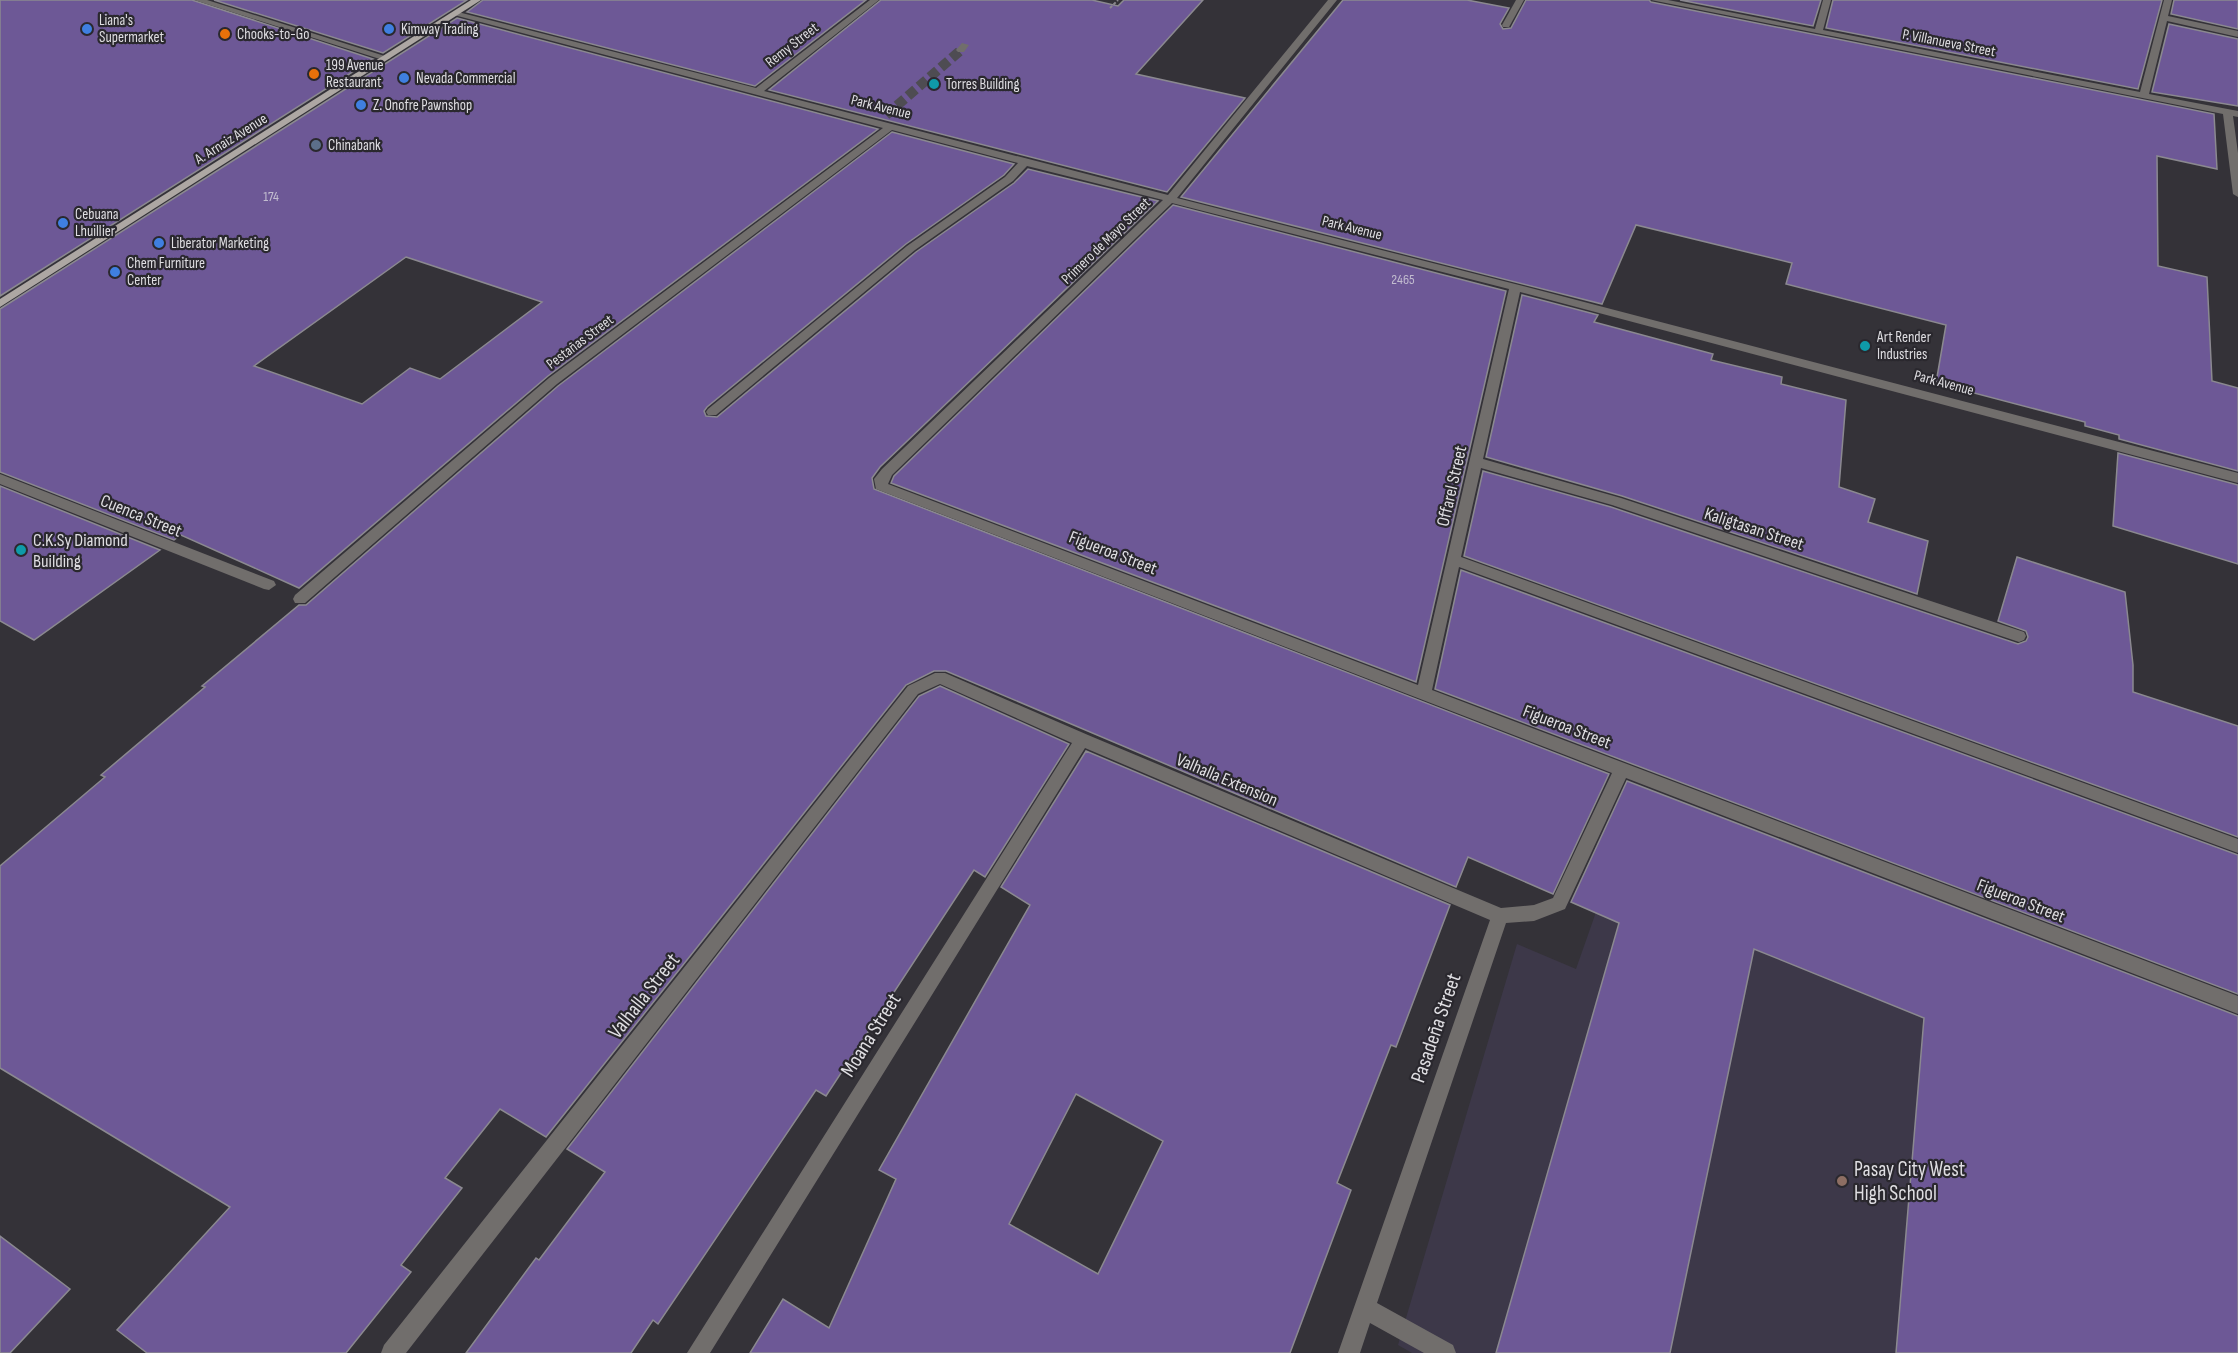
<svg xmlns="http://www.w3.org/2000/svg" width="2238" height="1353" font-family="'Sofia Sans Condensed',sans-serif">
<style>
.education{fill:#3d3849}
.building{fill:#6d5896;stroke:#8b8990;stroke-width:1.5;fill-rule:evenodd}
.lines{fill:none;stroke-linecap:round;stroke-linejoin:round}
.minor-tunnel{stroke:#4e4c52;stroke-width:10;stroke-dasharray:10 4.5;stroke-linecap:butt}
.path{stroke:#8a888d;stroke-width:2;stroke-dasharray:3 2;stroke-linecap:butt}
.minor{fill:#716e6c;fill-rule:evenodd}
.major{fill:#ada7a3;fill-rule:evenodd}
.shop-dot{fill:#3f7fe0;stroke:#2a282e;stroke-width:2}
.food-dot{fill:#e8710a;stroke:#2a282e;stroke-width:2}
.culture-dot{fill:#0f9aa8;stroke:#2a282e;stroke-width:2}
.service-dot{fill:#5c6f8a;stroke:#2a282e;stroke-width:2}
.education-dot{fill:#8d6e63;stroke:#2a282e;stroke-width:2}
.labels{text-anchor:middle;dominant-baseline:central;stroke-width:4.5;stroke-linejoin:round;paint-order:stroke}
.far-number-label{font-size:14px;fill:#c2bccf}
.far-poi-label{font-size:15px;fill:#dfdee2;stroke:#2a282e;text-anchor:start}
.far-street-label{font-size:15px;fill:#dfdee2;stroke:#2a282e}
.street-label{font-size:18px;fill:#dfdee2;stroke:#2a282e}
.poi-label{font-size:18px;fill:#dfdee2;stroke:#2a282e;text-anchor:start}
.near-street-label{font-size:21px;fill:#dfdee2;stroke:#2a282e}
.near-poi-label{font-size:21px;fill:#dfdee2;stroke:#2a282e;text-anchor:start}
</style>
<rect width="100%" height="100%" fill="#343238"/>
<path class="education" d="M 1640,787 L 2238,1016 L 2238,1353 L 1412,1353 L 1398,1345 L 1517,944 L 1576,969 Z"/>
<g class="building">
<path d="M 0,0 L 192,0 L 373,59 L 0,296 Z"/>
<path d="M 214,0 L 467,0 L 383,53 Z"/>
<path d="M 483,0 L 866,0 L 755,86 L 467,12 Z"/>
<path d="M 881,0 L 1092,0 L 1118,6 L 1124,0 L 1203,0 L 1136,74 L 1245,98 L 1167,192 L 769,90 Z"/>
<path d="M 1343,0 L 1467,0 L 1509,8 L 1500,24 L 1503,29 L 1511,28 L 1526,0 L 1649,0 L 1651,2 L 2214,114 L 2217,169 L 2157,156 L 2158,266 L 2207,277 L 2212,381 L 2238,388 L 2238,471 L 2119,439 L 2119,435 L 2085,426 L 2085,422 L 1936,383 L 1946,325 L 1786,284 L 1792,263 L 1636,225 L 1602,304 L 1181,197 Z"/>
<path d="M 1680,0 L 1821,0 L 1813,26 Z"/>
<path d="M 1833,0 L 2162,0 L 2138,89 L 1826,28 Z"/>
<path d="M 2174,0 L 2238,0 L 2238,29 L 2171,14 Z"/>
<path d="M 457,18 L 878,129 L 548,376 L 299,588 L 181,535 L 174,540 L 0,472 L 0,309 ZM 406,257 L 542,302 L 440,379 L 410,368 L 362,404 L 254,366 Z"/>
<path d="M 2169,24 L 2238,39 L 2238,106 L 2152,92 Z"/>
<path d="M 892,132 L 1014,164 L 1004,175 L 906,244 L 707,407 L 704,411 L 706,416 L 717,417 L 916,252 L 1014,183 L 1028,169 L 1158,201 L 880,467 L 872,478 L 874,489 L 1609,774 L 1553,894 L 1468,857 L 1456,887 L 946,671 L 934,671 L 906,685 L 546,1137 L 500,1109 L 445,1178 L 462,1188 L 401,1265 L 411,1272 L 346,1353 L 147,1353 L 117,1330 L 230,1207 L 0,1068 L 0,866 L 105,777 L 101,775 L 205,687 L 202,686 L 299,605 L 306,605 L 558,386 Z"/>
<path d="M 1173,205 L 1506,291 L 1416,682 L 891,483 L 894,476 Z"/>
<path d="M 1522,295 L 1598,315 L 1594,322 L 1713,354 L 1711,360 L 1782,377 L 1781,384 L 1846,400 L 1839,487 L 1875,499 L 1868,522 L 1928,541 L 1917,594 L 1622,496 L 1486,457 Z"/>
<path d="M 2118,453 L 2238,485 L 2238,564 L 2113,526 Z"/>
<path d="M 1483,471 L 1611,507 L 2018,644 L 2026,641 L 2028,637 L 2026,631 L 1998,621 L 2017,557 L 2125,592 L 2133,665 L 2133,692 L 2238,726 L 2238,837 L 1464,556 Z"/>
<path d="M 0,486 L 160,550 L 34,640 L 0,621 Z"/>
<path d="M 1461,570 L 2238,855 L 2238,994 L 1435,689 Z"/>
<path d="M 940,686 L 1069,744 L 985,877 L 974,870 L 826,1096 L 816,1090 L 658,1324 L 653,1320 L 631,1353 L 466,1353 L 536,1258 L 539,1260 L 605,1172 L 567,1149 L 919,696 Z"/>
<path d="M 1086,751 L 1450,905 L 1396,1047 L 1391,1045 L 1337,1183 L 1351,1190 L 1290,1353 L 750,1353 L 783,1299 L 829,1328 L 896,1179 L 879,1170 L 1030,905 L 1001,887 ZM 1076,1094 L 1163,1141 L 1098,1274 L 1009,1224 Z"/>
<path d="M 1627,781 L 2238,1016 L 2238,1353 L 1896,1353 L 1924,1018 L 1754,949 L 1670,1353 L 1496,1353 L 1619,923 L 1571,902 Z"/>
<path d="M 0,1236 L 70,1289 L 10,1353 L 0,1353 Z"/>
</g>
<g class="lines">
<path class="minor-tunnel" d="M 886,115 L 961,50"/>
<path class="path" d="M 1110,8 L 1118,0"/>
<g class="minor">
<path d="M 194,0 L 207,0 L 391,58 L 383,60 Z"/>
<path d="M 870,0 L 879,0 L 764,91 L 1168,195 L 1328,0 L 1337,0 L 1177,198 L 1519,285 L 2238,473 L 2238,483 L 1520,292 L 1483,459 L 1621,498 L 2024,632 L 2026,636 L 2024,640 L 2019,642 L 1612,505 L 1481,468 L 1461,557 L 2238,839 L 2238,853 L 1459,567 L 1432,690 L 2238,996 L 2238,1014 L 1626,778 L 1565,909 L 1534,921 L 1506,923 L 1377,1303 L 1453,1345 L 1456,1353 L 1424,1353 L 1370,1323 L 1360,1353 L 1338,1353 L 1490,920 L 1085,748 L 710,1353 L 687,1353 L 1072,743 L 940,684 L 918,694 L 406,1353 L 381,1353 L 384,1345 L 908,686 L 935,673 L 945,673 L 1088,735 L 1501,908 L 1534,905 L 1553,898 L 1612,773 L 876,489 L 874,479 L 882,469 L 1163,200 L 1027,166 L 1013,181 L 915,250 L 716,415 L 708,415 L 706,412 L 708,409 L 907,246 L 1005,177 L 1018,163 L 892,130 L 557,384 L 305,603 L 295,603 L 293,599 L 295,595 L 549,378 L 883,128 L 454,15 L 454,11 L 756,88 ZM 1172,203 L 1509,289 L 1418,685 L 888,484 L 892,475 Z"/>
<path d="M 1516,0 L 1524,0 L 1509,27 L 1503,27 L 1502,25 Z"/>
<path d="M 1651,0 L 1668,0 L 1815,29 L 1823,0 L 1831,0 L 1823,30 L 2140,92 L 2164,0 L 2172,0 L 2168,16 L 2238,31 L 2238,37 L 2167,21 L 2149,94 L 2238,111 L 2238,117 L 2233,116 L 2238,153 L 2238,197 L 2233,194 L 2223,114 Z"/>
<path d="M 962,43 L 969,45 L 964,52 L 958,52 L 956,50 Z"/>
<path d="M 0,474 L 274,581 L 276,585 L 269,590 L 264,589 L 0,484 Z"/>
</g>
<path class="major" d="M 471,0 L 481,0 L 0,307 L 0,299 Z"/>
</g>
<g class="shop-dot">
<circle cx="87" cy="29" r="6"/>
<circle cx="389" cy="29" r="6"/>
<circle cx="404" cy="78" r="6"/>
<circle cx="361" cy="105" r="6"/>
<circle cx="63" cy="223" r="6"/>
<circle cx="159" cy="243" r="6"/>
<circle cx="115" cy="272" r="6"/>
</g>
<g class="food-dot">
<circle cx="225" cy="34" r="6"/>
<circle cx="314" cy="74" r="6"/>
</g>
<g class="culture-dot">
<circle cx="934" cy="84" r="6"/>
<circle cx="1865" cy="346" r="6"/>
<circle cx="21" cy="550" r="6"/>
</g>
<circle class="service-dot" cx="316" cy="145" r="6"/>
<circle class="education-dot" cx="1842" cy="1181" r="6"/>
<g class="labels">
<g class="far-number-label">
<text x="271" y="196">174</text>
<text x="1403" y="279">2465</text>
</g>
<g class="far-poi-label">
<text x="99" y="20">Liana's<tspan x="99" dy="17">Supermarket</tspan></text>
<text x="401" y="29">Kimway Trading</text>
<text x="237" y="34">Chooks-to-Go</text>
<text x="326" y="65">199 Avenue<tspan x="326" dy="17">Restaurant</tspan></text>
<text x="416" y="78">Nevada Commercial</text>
<text x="946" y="84">Torres Building</text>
<text x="373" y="105">Z. Onofre Pawnshop</text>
<text x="328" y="145">Chinabank</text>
<text x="75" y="214">Cebuana<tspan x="75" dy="17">Lhuillier</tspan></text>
<text x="171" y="243">Liberator Marketing</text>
<text x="127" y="263">Chem Furniture<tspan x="127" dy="17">Center</tspan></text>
<text x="1877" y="337">Art Render<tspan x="1877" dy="17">Industries</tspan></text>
</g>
<g class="far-street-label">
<text transform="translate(1949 43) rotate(11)">P. Villanueva Street</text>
<text transform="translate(792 45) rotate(-38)">Remy Street</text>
<text transform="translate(881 107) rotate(14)">Park Avenue</text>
<text transform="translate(231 139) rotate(-32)">A. Arnaiz Avenue</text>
<text transform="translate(1352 228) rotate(14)">Park Avenue</text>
<text transform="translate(1106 241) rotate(-44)">Primero de Mayo Street</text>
<text transform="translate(580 342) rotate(-37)">Pestañas Street</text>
<text transform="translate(1944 383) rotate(15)">Park Avenue</text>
</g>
<g class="street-label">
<text transform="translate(1452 486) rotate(-77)">Offarel Street</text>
<text transform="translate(141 516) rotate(22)">Cuenca Street</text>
<text transform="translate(1754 529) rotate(18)">Kaligtasan Street</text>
<text transform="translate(1113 553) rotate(21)">Figueroa Street</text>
<text transform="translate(1567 727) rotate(21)">Figueroa Street</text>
<text transform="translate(1227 780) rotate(23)">Valhalla Extension</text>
<text transform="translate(2021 901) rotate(21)">Figueroa Street</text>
</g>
<g class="poi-label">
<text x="33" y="540">C.K.Sy Diamond<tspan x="33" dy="21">Building</tspan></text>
</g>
<g class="near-street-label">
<text transform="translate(644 996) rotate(-52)">Valhalla Street</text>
<text transform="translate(1436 1028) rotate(-71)">Pasadeña Street</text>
<text transform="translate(871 1035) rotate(-58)">Moana Street</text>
</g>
<g class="near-poi-label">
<text x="1854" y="1169">Pasay City West<tspan x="1854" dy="24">High School</tspan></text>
</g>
</g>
</svg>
